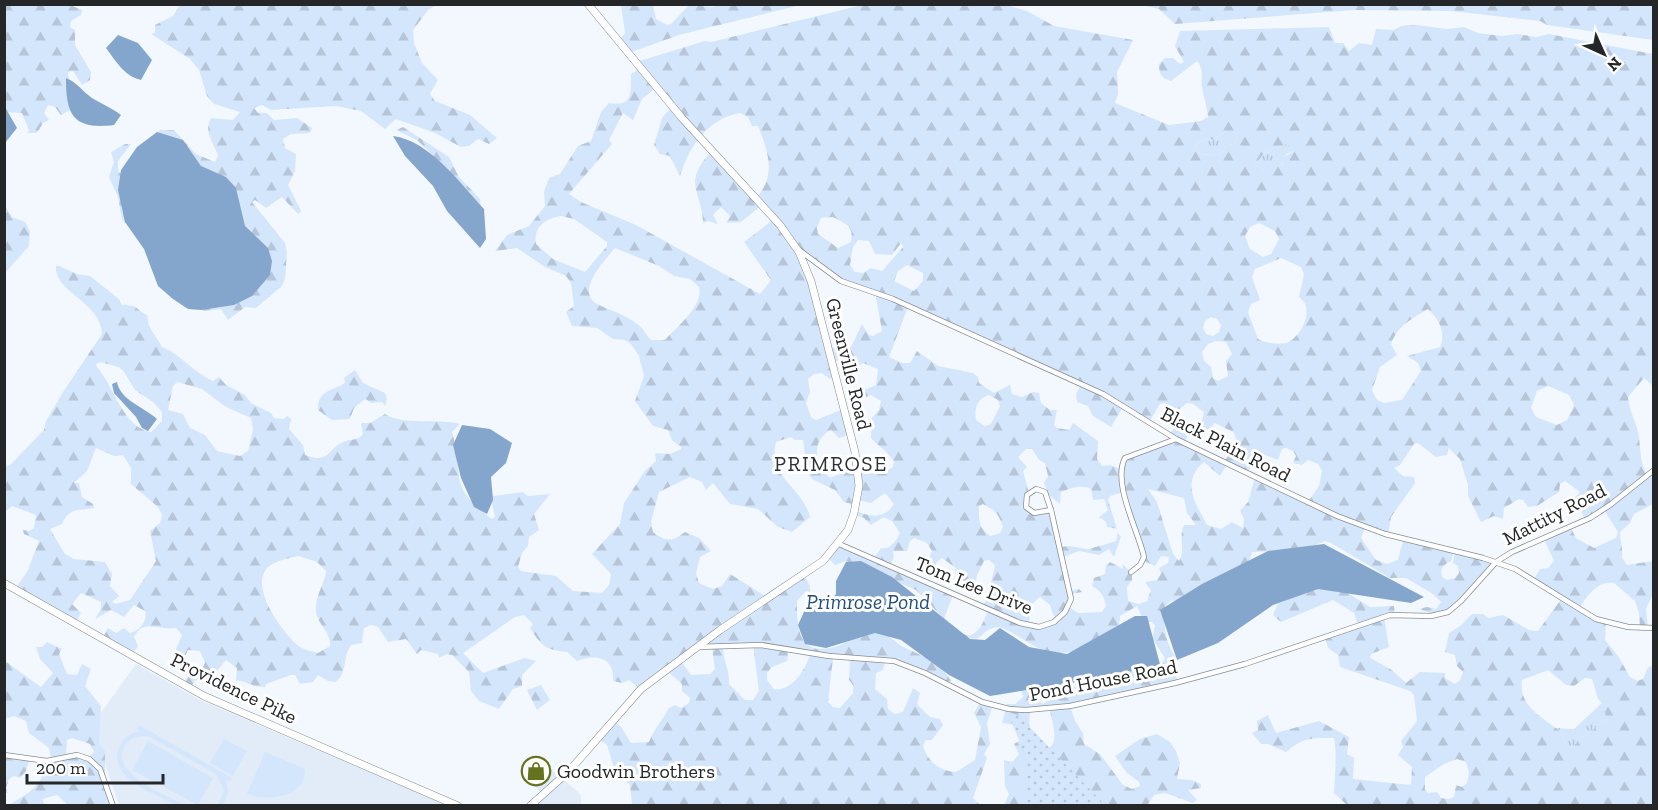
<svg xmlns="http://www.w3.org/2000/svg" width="1658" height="810" font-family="'Zilla Slab',serif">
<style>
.built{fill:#e2ecf9}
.grass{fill:url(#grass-tufts)}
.forest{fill:url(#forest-firs);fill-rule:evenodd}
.park{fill:url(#park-dots)}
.garden{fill:#d4e6fb}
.water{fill:#85a6cc}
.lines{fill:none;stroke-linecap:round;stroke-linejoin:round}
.street-casing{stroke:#888d93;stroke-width:6}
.secondary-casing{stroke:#888d93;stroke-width:8}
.street{stroke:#fff;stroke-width:4.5}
.secondary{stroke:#fff;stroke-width:7}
.labels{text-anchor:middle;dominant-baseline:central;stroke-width:6;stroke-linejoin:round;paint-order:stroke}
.street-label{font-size:20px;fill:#242628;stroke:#fff}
.poi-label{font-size:20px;fill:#242628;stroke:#fff;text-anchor:start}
.neighbourhood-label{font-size:21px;letter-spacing:1.5px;fill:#2d3136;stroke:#fff}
.water-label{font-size:21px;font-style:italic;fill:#214f81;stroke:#fff}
</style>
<defs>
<pattern id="grass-tufts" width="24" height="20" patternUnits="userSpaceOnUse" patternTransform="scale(1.5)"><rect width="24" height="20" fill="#d4e6fb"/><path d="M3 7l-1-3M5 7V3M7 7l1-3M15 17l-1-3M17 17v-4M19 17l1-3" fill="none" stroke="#b6c5d7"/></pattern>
<pattern id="forest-firs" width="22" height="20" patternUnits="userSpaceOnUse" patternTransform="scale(1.5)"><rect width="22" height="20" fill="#d4e6fb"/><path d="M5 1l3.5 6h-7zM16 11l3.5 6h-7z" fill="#b6c5d7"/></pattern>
<pattern id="park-dots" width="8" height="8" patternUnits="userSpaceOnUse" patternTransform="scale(1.5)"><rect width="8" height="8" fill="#d4e6fb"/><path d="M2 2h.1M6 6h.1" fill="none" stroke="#b6c5d7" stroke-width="1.8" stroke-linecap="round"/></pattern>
</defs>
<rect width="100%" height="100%" fill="#f2f8fe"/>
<g class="built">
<path d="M 136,664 L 200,700 L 447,805 L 119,805 L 92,725 Z"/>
<path d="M 531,764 L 547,766 L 563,779 L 581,795 L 581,805 L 531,805 L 543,796 L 526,774 L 526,767 Z"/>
</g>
<g class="grass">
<path d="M 1225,131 L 1237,136 L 1234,144 L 1228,145 L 1219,155 L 1200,154 L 1195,148 L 1198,142 L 1207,138 L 1214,140 Z"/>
<path d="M 1286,144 L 1296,147 L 1294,151 L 1286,154 C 1283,165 1279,170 1267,171 L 1255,165 L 1264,153 Z"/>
<path d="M 1603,702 L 1606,708 L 1605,720 L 1572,747 L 1566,745 L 1561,732 L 1556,728 L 1574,729 Z"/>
</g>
<g class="forest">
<path d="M 51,4 L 70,5 L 82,10 L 81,15 L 71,21 L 70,27 L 75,30 L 75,45 L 91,72 L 90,80 L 82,85 L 73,71 L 68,72 L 72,109 L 61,115 L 55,107 L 48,105 L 44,113 L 49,120 L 43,123 L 37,133 L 27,133 L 29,131 L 22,113 L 5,112 L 4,5 Z"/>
<path d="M 721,4 L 801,5 L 679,35 L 629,53 L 619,41 L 625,33 L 621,5 L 653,5 L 656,19 L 667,25 L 671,24 L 689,5 L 713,7 Z"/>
<path d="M 1003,4 L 1027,11 L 1054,26 L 1133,40 L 1117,72 L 1118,94 L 1115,103 L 1169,125 L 1201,121 L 1208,117 C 1207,106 1204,99 1202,88 C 1200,77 1205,71 1197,61 L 1171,81 C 1161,78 1159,74 1159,64 L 1165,58 L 1173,58 L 1180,64 L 1184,62 L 1175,46 L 1180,31 L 1329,27 L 1335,43 L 1343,43 L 1349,51 L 1359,43 L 1372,45 L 1376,29 L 1394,30 L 1401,26 L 1416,25 L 1447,29 L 1464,27 L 1478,33 L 1502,36 L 1517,34 L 1536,37 L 1549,34 L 1653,54 L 1653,386 L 1644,378 L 1628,397 C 1629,412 1638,425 1639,438 C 1641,452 1640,462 1647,475 L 1653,471 L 1653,504 L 1634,514 L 1630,523 L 1620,532 C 1620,541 1623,548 1622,558 L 1627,565 L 1653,561 L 1653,594 L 1646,609 L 1648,628 L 1640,627 L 1639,613 L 1635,601 L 1614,583 C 1597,581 1587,596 1579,609 L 1606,622 L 1605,640 L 1618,656 L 1630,677 L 1637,681 L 1643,679 L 1648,667 L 1653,666 L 1653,805 L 1347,805 L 1334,793 C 1335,775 1337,754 1334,738 C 1312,738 1304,737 1286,752 L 1268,744 L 1261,744 L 1252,733 L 1258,730 L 1257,721 L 1268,715 L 1276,733 L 1319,721 L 1349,737 L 1347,754 L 1354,758 L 1353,779 L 1411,785 L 1412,767 L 1398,755 L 1403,747 L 1401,741 L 1417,721 L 1414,695 L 1410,691 L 1340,667 L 1338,655 L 1328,648 L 1325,638 L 1358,625 L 1354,613 L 1333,600 L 1281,622 L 1273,615 L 1278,604 L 1317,586 L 1344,591 L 1370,607 L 1394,606 L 1395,614 L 1384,617 L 1389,647 L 1371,654 L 1370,658 L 1392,670 L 1406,683 L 1420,672 L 1445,673 L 1445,678 L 1455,684 L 1460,680 L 1463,672 L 1457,666 L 1455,655 L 1445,652 L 1449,633 L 1460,626 L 1472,614 L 1483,614 L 1488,618 L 1503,615 L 1529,630 L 1538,631 L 1562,598 L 1534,579 L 1540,569 L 1548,568 L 1554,561 L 1544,539 L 1571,528 L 1576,538 L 1594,548 L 1616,538 L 1618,532 L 1604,510 L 1585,520 L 1575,497 L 1580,492 L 1565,481 L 1560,484 L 1559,492 L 1537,506 L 1528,507 L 1523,500 L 1519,499 L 1504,508 L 1503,519 L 1494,516 L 1481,522 L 1468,496 L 1468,485 L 1460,459 L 1449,448 L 1447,455 L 1436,457 L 1418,443 L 1414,444 L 1400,465 L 1394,468 L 1403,476 L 1414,477 L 1415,483 L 1391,517 L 1388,535 L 1365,528 L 1361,538 L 1376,560 L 1387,564 L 1398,560 L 1403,540 L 1454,551 L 1451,561 C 1443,565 1440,568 1442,577 L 1447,580 L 1455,578 L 1459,573 L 1458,566 L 1453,563 L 1455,552 L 1495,562 L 1449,612 L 1431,616 L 1430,613 L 1419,609 L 1427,607 L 1436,609 L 1441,602 L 1433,594 L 1406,578 L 1390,578 L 1331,543 L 1325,541 C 1304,552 1275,551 1252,552 L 1248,566 L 1205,597 L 1171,601 L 1165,606 C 1163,625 1165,640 1175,657 L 1173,664 L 1177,680 L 1070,706 L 1075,721 L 1083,733 L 1084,744 L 1100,754 L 1123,785 L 1132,789 L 1140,786 L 1139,782 L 1126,772 L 1115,756 L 1140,739 L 1157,734 L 1170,742 L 1176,751 L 1180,763 L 1177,779 L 1192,780 L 1201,784 L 1201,788 L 1188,790 L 1197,800 L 1193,803 L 1165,793 L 1154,795 L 1147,806 L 1004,805 L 1009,794 L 1005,786 L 1004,760 L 1012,762 L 1019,754 L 1014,744 L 1019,741 L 1021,731 L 1016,725 L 1002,723 L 1007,704 L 1015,704 L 1023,697 L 1021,689 L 1028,687 L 1035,698 L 1043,704 L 1048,700 L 1050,688 L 1063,684 L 1084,689 L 1103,683 L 1130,668 L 1161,667 L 1165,658 L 1152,638 L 1155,626 L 1152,622 L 1144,622 L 1137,606 L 1120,616 L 1119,625 C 1098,644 1064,663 1036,647 C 1023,640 1013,632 1000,627 C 974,628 989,651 952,630 L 969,636 C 981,631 983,622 988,611 L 982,607 L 988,597 L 995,565 L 989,560 L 984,561 L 977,575 L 974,592 L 955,574 L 956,568 L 942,558 L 936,563 L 936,572 L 925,569 L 932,551 L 927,543 L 914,538 L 910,541 L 907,551 L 893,551 L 894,557 L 890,566 L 953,595 L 944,619 L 916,590 L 846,561 L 835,565 L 828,558 L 839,545 L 873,560 L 881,548 C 890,550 896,541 900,533 L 892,521 L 884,517 L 871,525 L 864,518 L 855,515 L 856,511 C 870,517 885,519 894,504 L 885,493 L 871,503 L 858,500 L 856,505 L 844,502 L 835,490 L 812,479 L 807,472 L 803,440 L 795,440 L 791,437 L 776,442 C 767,477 802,486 810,517 L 792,532 L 778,527 L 758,509 L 730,504 L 713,483 L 706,490 L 702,482 L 690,477 L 659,492 L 651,522 L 653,532 C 666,542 672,542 685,532 L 699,538 L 711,551 L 700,557 L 696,573 L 699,583 L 713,589 L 722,586 L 730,574 L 770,599 L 805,577 L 810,586 L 810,592 L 806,591 L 797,601 C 797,628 798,657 834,647 C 841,646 848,640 855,637 C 864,634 874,634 882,631 L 901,646 L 936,662 L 952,681 L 945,682 L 894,662 L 885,662 L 883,670 L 876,673 L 875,689 L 887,699 L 888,709 L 895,714 L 903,712 L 913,688 L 920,693 L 917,704 L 930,717 L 940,719 L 943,725 L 932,740 L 926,740 L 923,745 C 927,761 939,771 956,772 L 975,760 L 981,727 L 974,713 L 980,702 L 993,705 L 987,723 L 990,744 L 984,754 L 987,758 L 973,798 L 980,805 L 632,805 L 630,785 L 614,768 L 607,745 L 598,739 L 613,720 L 622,728 L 631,743 L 649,742 C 654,729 662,721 669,708 L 675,705 L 681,708 L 689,703 L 690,698 L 682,691 L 682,684 L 666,670 L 640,689 L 629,680 L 622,683 L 613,681 C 615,658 597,653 577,661 L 567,652 C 545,649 543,648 530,628 L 533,624 L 524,615 L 515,617 L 463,653 L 483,673 L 525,658 L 536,661 L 522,675 L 522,686 L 513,689 L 499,709 L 479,701 L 471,691 L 469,672 L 452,655 L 447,654 L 439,658 L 438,654 L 421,650 L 417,654 L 406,639 L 388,642 L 378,627 L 371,625 L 364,628 L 362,643 L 351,645 C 342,657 348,674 335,682 L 328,681 L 318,675 L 313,682 L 300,684 L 295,675 L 291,675 L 266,684 L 265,687 C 252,688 244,679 236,681 L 237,668 L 226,660 L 216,672 L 194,681 L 191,689 L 183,685 L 189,674 L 200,673 L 205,663 L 200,651 L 188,650 L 183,660 L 174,654 L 182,635 L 176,628 C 160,631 143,618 134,637 L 138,646 L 132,655 L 102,638 L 108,628 L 116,633 L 124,628 L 130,633 C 140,631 148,620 145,611 L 134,605 L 124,617 L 111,610 L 95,619 L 101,609 L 101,602 L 81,593 L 72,604 L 81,613 L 76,622 L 16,588 L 28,570 L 39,541 L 24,534 L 23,530 L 29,531 L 34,528 L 36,515 L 12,506 L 5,512 L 5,466 L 10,465 L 44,430 L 46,421 L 63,392 L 102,334 C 101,301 54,293 56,266 L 59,266 L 77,274 L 90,276 L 119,299 L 122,305 C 139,305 135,309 147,315 L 149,326 L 162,347 C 180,354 193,372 213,381 L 219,377 L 226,385 L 245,395 L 251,403 L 271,413 L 274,418 L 284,419 L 287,416 L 291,419 L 289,429 L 303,445 L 305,455 C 331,465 327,447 346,441 C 354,439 358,440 363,434 L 361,423 L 370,423 L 385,414 C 403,426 438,418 460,424 L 452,432 C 466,478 445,484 492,519 L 495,517 L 489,491 L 494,496 L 523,492 L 528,496 L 550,494 L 534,514 L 539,530 L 529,537 L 528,546 L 522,553 L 518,567 L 521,571 L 556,576 L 573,591 L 602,593 L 609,585 L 611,574 L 592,554 L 620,524 L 624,503 L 645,471 L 656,461 L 655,453 L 670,454 L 681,449 L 681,447 L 672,440 L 668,430 L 653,426 L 635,401 L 644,376 L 639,356 L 631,344 L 625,340 L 613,339 L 597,328 L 572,326 L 566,312 L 574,306 L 571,283 L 566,276 L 545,267 L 517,248 L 495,251 L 507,235 L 529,226 L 545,206 L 544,192 L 549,178 L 560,174 L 578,146 L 591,141 L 601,112 L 609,103 C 635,107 630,91 631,74 L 641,68 L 636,62 L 705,41 L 711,42 L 862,5 ZM 657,87 L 672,106 L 662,118 L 654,145 L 660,154 L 670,156 L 680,176 C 689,146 709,118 740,113 L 748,117 L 752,126 L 758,126 C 768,151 777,176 756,198 L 712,151 C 681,183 702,190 703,223 L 708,221 L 718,224 L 713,215 L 721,207 L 730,216 L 726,223 L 741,222 L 762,205 L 774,219 L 744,242 L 771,280 L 760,294 L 636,225 L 581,202 L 569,194 L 612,144 L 609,140 L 623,113 L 633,120 L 642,99 ZM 1225,131 L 1237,137 L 1234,144 L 1228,145 L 1219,155 L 1200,154 L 1195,148 L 1198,142 L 1207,138 L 1214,140 ZM 1286,144 L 1295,147 L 1294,151 L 1281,159 L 1283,164 L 1267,171 L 1255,165 L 1264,153 ZM 561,216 L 574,219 L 607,242 L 607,246 L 585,272 L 553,259 L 536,244 C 533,227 546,218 561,216 ZM 833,217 C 846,225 854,225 851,242 L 838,248 L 818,234 L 817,228 L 821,218 ZM 1259,223 L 1275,231 L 1279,239 L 1271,254 L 1263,257 L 1250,249 L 1245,236 L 1250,227 ZM 858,240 L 869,241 L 875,254 L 892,255 L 901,243 L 903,247 L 882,271 L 871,268 L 863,273 L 855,272 L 850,265 L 853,247 ZM 615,248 L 659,266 L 674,276 L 690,279 L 699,287 C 704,306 676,327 665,340 L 651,340 C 646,335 643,327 636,323 C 624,314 612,311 599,305 C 573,293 605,260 615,248 ZM 801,252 L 853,287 L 875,292 L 882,331 L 873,336 L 869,335 L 862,324 L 851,347 L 828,349 ZM 1281,258 L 1301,267 L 1304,275 L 1299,297 C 1316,308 1301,338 1286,343 C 1277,345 1266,343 1258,339 L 1248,312 L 1251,304 L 1260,300 L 1252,277 L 1255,269 ZM 907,265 L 923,273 L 923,281 L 914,291 L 894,281 L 898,271 ZM 908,307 L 1081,385 L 1076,394 L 1077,402 L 1088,406 L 1093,416 L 1111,427 L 1123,407 L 1149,422 L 1160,404 L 1164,403 L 1177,411 L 1187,403 L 1193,404 L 1204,412 L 1200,429 L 1208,430 L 1215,423 L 1233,432 L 1236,437 L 1232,450 L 1224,462 L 1185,442 L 1189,432 L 1179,420 L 1170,434 L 1175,440 C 1159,447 1127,454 1120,469 L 1110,465 L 1102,466 L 1097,459 L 1098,441 L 1073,423 L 1069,430 L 1057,428 L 1054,425 L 1057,410 L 1050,410 L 1041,403 L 1039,393 L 1033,392 L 1022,397 L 1012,394 L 1010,385 L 994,393 L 979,383 L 978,377 L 973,373 L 938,366 L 917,351 L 910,363 L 902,363 L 889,357 ZM 1428,309 C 1439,319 1446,332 1440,347 L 1407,356 L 1418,363 L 1421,371 L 1402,400 L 1384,403 L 1377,400 L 1372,390 L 1380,367 L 1397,355 L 1391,344 C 1398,325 1412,319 1428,309 ZM 1211,317 L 1217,319 L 1221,325 L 1219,332 L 1213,336 L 1206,334 L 1203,328 L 1205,321 ZM 1216,341 L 1226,342 L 1232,354 L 1226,361 L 1228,376 L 1218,381 L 1213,378 L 1211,367 L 1204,361 L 1202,352 L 1208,344 ZM 846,359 L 855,369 L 863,363 L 878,369 L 876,385 L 860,392 L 866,397 L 871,395 L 881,401 L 879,410 L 872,418 L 871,438 C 879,447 888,451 894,462 L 893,467 L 881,474 L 869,458 L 857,461 L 857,467 L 830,478 C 814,465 811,439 831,430 L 839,438 L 850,434 L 841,410 L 816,420 L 811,417 L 806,403 L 810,392 L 808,379 L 814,374 L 822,373 L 830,379 L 835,377 L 832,362 ZM 100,362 L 119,367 L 124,372 L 135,390 L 153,402 L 162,412 L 162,421 L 151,432 C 123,428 114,386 97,367 L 96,364 ZM 177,382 L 202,389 L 226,407 L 251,418 L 253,429 L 248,451 L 240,456 L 217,451 L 205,435 L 190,428 L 183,414 L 168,410 L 173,386 ZM 1548,386 L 1569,395 L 1574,405 L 1567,420 L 1557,425 L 1536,417 L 1531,408 L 1537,391 ZM 989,395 L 998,400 L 1000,406 L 991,424 L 985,426 L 976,420 C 974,408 977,399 989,395 ZM 96,448 L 114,456 L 123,455 L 131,468 L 131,484 L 158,507 L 162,515 L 160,523 L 150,531 L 156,561 L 130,600 L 116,604 L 112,602 L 119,596 L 110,586 L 112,574 L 105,562 L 74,559 L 65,554 L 50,529 L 62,524 C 70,507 77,511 94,508 L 93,504 L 82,497 L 79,483 L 74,483 L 87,471 ZM 1286,448 L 1293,451 L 1296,456 L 1293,463 L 1302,465 L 1308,460 L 1318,464 L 1322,471 L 1319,486 L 1308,502 L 1255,477 L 1248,502 L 1240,511 L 1244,519 L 1243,528 L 1232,522 L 1221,529 L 1207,525 C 1196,504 1180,482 1204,462 L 1220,476 L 1227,464 L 1247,473 L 1260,453 L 1278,460 L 1282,449 ZM 1026,449 L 1032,449 L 1039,460 L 1045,463 L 1048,476 L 1044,483 L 1049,495 L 1060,504 L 1061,492 C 1069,488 1083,484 1091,489 L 1093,500 L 1104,499 L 1108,510 L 1099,517 L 1106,522 L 1107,527 L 1117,529 L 1108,500 L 1110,496 L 1124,492 L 1144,561 L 1155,566 L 1161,556 L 1169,557 L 1168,563 L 1159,568 L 1161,573 L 1157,580 L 1145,582 L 1151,590 L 1147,601 L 1139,604 L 1128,601 L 1127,587 L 1132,580 L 1132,573 L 1122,564 L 1123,569 L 1110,562 L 1106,565 L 1105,574 L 1094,578 L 1092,586 C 1101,591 1104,596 1106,606 L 1102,612 L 1078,613 L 1069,607 L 1071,594 L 1082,592 L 1079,589 L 1070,591 L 1063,557 L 1079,551 L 1099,555 L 1109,549 L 1114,557 L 1121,537 L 1118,533 L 1116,541 C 1112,542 1091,549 1087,549 C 1077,548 1072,545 1061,547 L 1049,511 L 1033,513 L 1025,503 L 1029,493 L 1023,471 L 1027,467 L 1018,457 ZM 1148,489 L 1184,498 L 1187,513 L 1196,525 L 1184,525 C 1178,538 1186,549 1179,561 L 1173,554 L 1157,502 ZM 983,504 C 995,511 998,512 1003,527 L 1000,533 L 990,536 C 978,527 979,520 979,506 ZM 298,556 L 317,562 L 326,571 C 325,584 314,597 316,612 C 318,625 331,632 330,646 L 318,653 C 312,651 305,650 300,647 C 284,635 252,591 265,571 C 271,561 287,559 298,556 ZM 1040,597 L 1050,605 L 1055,620 L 1040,627 L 1029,625 L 1030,606 ZM 753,645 L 759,691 L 753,700 L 745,700 L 729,684 C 730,670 723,661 723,647 ZM 698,647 L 712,648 L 715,669 L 710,674 L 691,675 L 680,660 ZM 789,649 L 810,654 C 806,669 792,692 774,689 L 767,680 L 767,673 L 772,667 L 787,661 ZM 833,658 L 850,659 L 849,680 L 853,685 L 853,693 L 840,708 L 833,707 L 828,702 ZM 1548,670 L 1566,685 L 1574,686 L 1585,678 L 1592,679 L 1598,699 L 1606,708 L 1605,720 L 1572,747 L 1566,745 L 1561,732 C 1544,718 1518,707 1522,680 ZM 1050,710 C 1052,724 1061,743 1046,750 L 1029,728 L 1030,711 ZM 1457,759 L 1466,762 L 1469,772 L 1467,783 L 1462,787 L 1456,785 L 1454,797 L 1449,799 L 1441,798 L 1437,792 L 1428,793 L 1425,790 L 1425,777 L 1444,764 Z"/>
<path d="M 180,5 L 436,5 L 428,10 L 413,30 L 414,43 L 422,63 L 438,80 L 430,94 L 435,101 L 470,115 L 497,138 L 489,144 L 478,139 L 469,146 L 461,147 L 435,133 L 396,119 L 385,129 L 361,111 L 336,106 L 271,110 L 262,105 L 254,108 L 258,113 L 267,113 L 274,120 L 297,118 L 312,128 L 310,133 L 291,134 L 283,139 L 285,148 L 296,154 L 295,171 L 288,185 L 301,211 L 298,214 L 282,197 L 266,208 L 255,200 L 252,202 L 285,243 L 287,252 L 285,279 L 281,287 L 256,308 L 245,307 L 228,320 L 221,309 L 204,311 L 176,297 L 139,227 L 126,224 L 122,219 L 118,197 L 109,177 L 114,162 L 111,152 L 125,144 L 131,144 L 118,161 L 118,171 L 122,175 L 160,130 L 174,130 L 196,154 L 215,162 L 218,156 C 214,142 203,133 211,118 L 233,120 L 240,112 L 214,104 L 207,96 L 199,70 L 190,59 L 151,34 L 155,33 L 155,25 L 173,16 Z"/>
<path d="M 1141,5 L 1653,5 L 1653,40 L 1547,25 L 1540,21 L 1451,11 L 1354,10 L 1175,24 L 1159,9 Z"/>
<path d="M 403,127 L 449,157 L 459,177 L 480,199 L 481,207 L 467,189 L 417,140 L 396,130 Z"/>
<path d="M 5,206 L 12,217 L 25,222 L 30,231 L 29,246 L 5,273 Z"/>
<path d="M 355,370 L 363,383 L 385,393 L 387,399 L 385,406 L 382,402 L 372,403 L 365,399 L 354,408 L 350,419 L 332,420 L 318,410 C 317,390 333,391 345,383 L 344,378 Z"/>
<path d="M 47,642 L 62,649 L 59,654 L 67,674 L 77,675 L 82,664 L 91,669 L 85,686 L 101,706 L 99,744 L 105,751 L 105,779 L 114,805 L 68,805 L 57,795 L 42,799 L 45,805 L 9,805 C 26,794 44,787 45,762 L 51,758 L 49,748 L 29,733 L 26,721 L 14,716 L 5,719 L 5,661 L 41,687 L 53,673 L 40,659 L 36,647 L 42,647 ZM 72,738 L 90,744 L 94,752 L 87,759 L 66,757 L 67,740 Z"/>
<path d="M 541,685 L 550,700 L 537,710 L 527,690 Z"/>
<path d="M 4,755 L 29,761 L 26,771 L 20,778 L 14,776 L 9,779 L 6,788 L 8,793 L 5,793 Z"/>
</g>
<path class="park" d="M 1007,712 L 1018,715 L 1105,805 L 1023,805 C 1032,764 1023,749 1007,712 Z"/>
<g class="garden">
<path d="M 139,725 L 232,778 L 229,781 L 226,780 L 228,793 L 223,805 L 218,805 L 224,791 L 216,774 L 150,737 C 140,735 130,737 125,746 C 108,773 166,795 185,805 L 176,805 C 156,794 107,778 119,748 C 122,738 131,733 140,731 L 137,729 Z"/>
<path d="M 224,739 L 247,751 L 233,776 L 210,763 Z"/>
<path d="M 148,741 L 213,778 L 198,805 L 132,770 Z"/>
<path d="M 265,752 L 305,769 C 306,798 267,802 247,794 Z"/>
</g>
<g class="water">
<path d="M 118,35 L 138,43 L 152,60 L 141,80 C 124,76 116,61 106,48 Z"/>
<path d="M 66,78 C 78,83 82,91 92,98 C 102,104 112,108 121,115 L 114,125 C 72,130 66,114 66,78 Z"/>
<path d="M 5,107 L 17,128 L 5,143 L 4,143 Z"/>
<path d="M 157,132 L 183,140 L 201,166 L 226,177 L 236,188 L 245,226 L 268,248 L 272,261 L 270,275 L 252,296 L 234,305 L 201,310 L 188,309 L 173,299 L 158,286 L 144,249 L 125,222 L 118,190 L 121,170 L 137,147 Z"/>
<path d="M 393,136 C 430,141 460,183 484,209 L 486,239 L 480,248 L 447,211 L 433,186 L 405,156 Z"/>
<path d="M 117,382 C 120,400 144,407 157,419 L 148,431 L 142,428 L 136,417 L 114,393 L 112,384 Z"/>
<path d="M 462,425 L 490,429 L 512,443 L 506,463 L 491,477 L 493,500 L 487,514 L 474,507 L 461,478 L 453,445 Z"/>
<path d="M 1324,544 L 1424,597 L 1411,603 L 1318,589 L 1273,605 L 1218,643 L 1177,660 L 1160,610 L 1202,584 L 1268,551 Z"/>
<path d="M 861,561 L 892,577 L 970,639 L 985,640 L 1000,628 L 1029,647 L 1067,654 L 1135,616 L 1147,616 L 1161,668 L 1116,673 L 1078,682 L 990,696 L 949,675 L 901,640 L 875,633 L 826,648 L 805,644 L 798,625 L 808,603 L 826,605 L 836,594 L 836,581 L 846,562 Z"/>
</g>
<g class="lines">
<g class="street-casing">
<g id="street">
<path d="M 799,250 L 841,281 L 893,299 L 1103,394 L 1176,439 L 1337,516 L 1385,534 L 1483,558 L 1515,569 L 1596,619 L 1628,627 L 1654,628"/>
<path d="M 1036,489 L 1045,492 L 1051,510 L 1034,513 L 1026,507 L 1027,495 Z"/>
<path d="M 839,544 L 1020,623 L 1039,627 L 1054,622 L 1065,612 L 1071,599 L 1051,510"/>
<path d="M 1131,572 L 1140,565 L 1144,557 C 1138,530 1112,483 1125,458 L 1176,439"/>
<path d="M 697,647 L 761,645 L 829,656 L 894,661 L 925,673 L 982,702 L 1009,709 L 1026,710 L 1070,706 L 1175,683 L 1245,664 L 1390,615 L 1431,616 L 1448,612 L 1461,601 L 1496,562 L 1512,552 L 1590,518 L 1610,505 L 1654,470"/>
<path d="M 4,755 L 47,761 L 77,755 L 89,759 L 100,769 L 113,806"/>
</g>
</g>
<g class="secondary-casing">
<g id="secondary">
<path d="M 4,583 L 204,696 L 458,806"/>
<path d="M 530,806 L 569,771 L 641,689 L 720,630 L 823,561 L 848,530 L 854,513 L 859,486 L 855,452 L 811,281 L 799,252 L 780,225 L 682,118 L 588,4"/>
</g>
</g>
<use href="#street" class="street"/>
<use href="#secondary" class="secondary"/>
</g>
<defs>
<g id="shop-ring" transform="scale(1.5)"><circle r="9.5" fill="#fff" stroke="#66731e" stroke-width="1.5"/><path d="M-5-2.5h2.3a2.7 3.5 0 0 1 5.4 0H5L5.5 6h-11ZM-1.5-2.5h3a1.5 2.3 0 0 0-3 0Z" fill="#66731e"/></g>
</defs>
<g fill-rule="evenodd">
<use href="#shop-ring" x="536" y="771"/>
</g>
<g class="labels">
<g class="street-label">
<text transform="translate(849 364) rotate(76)">Greenville Road</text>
<text transform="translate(1226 444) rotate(27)">Black Plain Road</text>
<text transform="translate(1554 514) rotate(-27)">Mattity Road</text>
<text transform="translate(974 585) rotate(22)">Tom Lee Drive</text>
<text transform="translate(1103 680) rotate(-11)">Pond House Road</text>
<text transform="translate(234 688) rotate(26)">Providence Pike</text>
</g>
<g class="poi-label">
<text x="557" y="771">Goodwin Brothers</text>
</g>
<g class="neighbourhood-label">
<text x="831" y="463">PRIMROSE</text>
</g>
<g class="water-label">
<text x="868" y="601">Primrose Pond</text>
</g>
</g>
<rect width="1658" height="810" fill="none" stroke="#242628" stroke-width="12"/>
<g transform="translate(1604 54) rotate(135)" stroke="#ffffff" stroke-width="4.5" paint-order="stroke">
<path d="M0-4.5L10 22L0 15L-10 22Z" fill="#242628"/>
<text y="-9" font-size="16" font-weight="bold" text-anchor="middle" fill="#242628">N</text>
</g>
<path d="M27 774v9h136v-9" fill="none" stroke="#242628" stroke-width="3"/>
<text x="36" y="774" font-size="18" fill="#242628" stroke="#ffffff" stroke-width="4.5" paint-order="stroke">200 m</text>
</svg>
